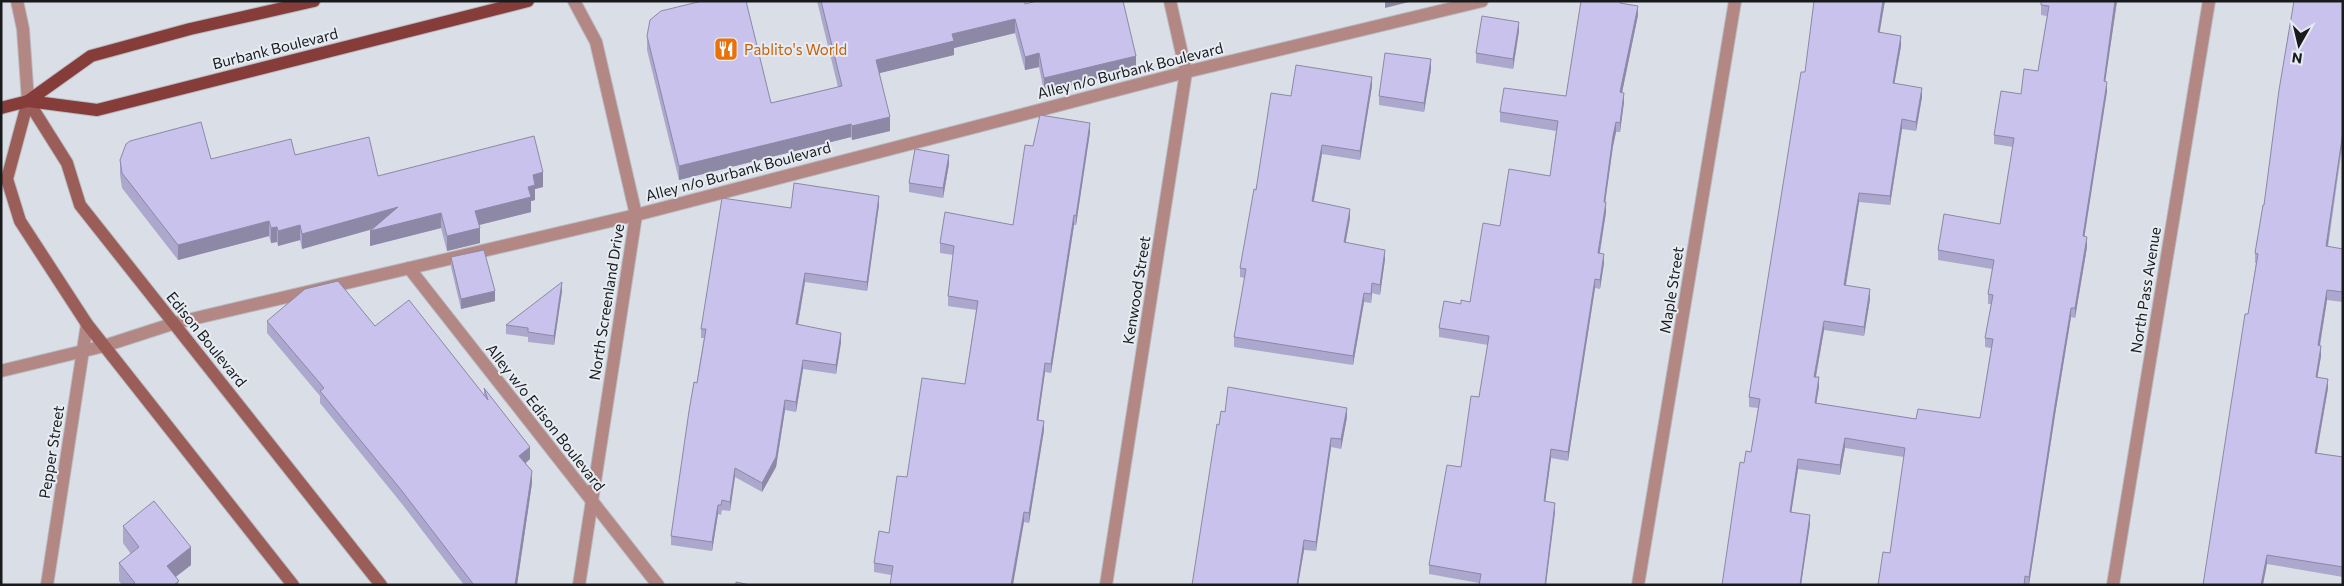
<svg xmlns="http://www.w3.org/2000/svg" width="2344" height="586" font-family="Commissioner,sans-serif">
<style>
.lines{fill:none;stroke-linecap:round;stroke-linejoin:round}
.lane-casing{stroke:#b7bbc2;stroke-width:14}
.street-casing{stroke:#b7bbc2;stroke-width:14}
.secondary-casing{stroke:#b7bbc2;stroke-width:14}
.primary-casing{stroke:#b7bbc2;stroke-width:14}
.lane{stroke:#b38783;stroke-width:12}
.street{stroke:#b38783;stroke-width:12}
.secondary{stroke:#9a5d58;stroke-width:12}
.primary{stroke:#863d3a;stroke-width:12}
.wall{fill:#aca7cc}
.shaded-wall{fill:#8c88a6}
.building{fill:#c8c2ed;stroke:#8c88a6}
.labels{text-anchor:middle;dominant-baseline:central;stroke-width:4;stroke-linejoin:round;paint-order:stroke}
.street-label{font-size:15px;fill:#181a1c;stroke:#e7ecf3}
.food-label{font-size:15px;fill:#c56008;stroke:#e7ecf3;text-anchor:start}
</style>
<rect width="100%" height="100%" fill="#dadee6"/>
<g class="lines">
<g class="lane-casing">
<g id="lane">
<path d="M 409,268 L 658,585"/>
<path d="M 1,371 L 104,346 L 175,323 L 636,215 L 1186,72 L 1482,1"/>
</g>
</g>
<g class="street-casing">
<g id="street">
<path d="M 17,1 L 23,29 L 28,101"/>
<path d="M 574,1 L 596,42 L 636,215 L 579,585"/>
<path d="M 47,585 L 87,324"/>
<path d="M 1106,585 L 1186,72 L 1170,1"/>
<path d="M 1638,585 L 1735,1"/>
<path d="M 2113,585 L 2209,1"/>
</g>
</g>
<g class="secondary-casing">
<g id="secondary">
<path d="M 28,101 L 67,163 L 80,205 L 381,585"/>
<path d="M 28,101 L 7,179 L 20,221 L 87,324 L 293,585"/>
</g>
</g>
<g class="primary-casing">
<g id="primary">
<path d="M 28,101 L 91,56 L 190,29 L 314,1"/>
<path d="M 1,108 L 28,101 L 97,110 L 528,1"/>
</g>
</g>
<use href="#lane" class="lane"/>
<use href="#street" class="street"/>
<use href="#secondary" class="secondary"/>
<use href="#primary" class="primary"/>
</g>
<g class="wall">
<path d="M 817,1 L 1025,1 L 1025,4 L 1136,69 L 1044,92 L 1039,67 L 1025,70 L 1015,33 L 954,48 L 954,55 L 879,73 L 890,131 L 852,140 L 851,137 L 679,180 L 647,50 L 647,36 L 771,103 L 838,87 Z"/>
<path d="M 2041,1 L 2117,1 L 2105,81 L 2107,91 L 2084,237 L 2087,247 L 2075,318 L 2071,317 L 2055,415 L 2029,585 L 1878,585 L 1890,553 L 1904,457 L 1845,448 L 1840,475 L 1798,469 L 1791,512 L 1810,524 L 1801,585 L 1744,463 L 1751,452 L 1758,408 L 1749,407 L 1749,397 L 1805,72 L 1880,33 L 1901,46 L 1894,83 L 1922,97 L 1916,131 L 1902,129 L 1890,205 L 1859,202 L 1846,286 L 1870,299 L 1864,336 L 1824,330 L 1816,377 L 1819,387 L 1816,403 L 1916,419 L 1980,418 L 1991,348 L 1985,347 L 1985,338 L 1991,304 L 1988,304 L 1988,294 L 1992,269 L 1938,260 L 1938,250 L 2000,224 L 2013,147 L 1994,144 L 1994,135 L 2021,94 L 2038,71 L 2047,16 L 2041,15 Z"/>
<path d="M 2343,1 L 2343,141 L 2328,247 L 2343,249 L 2343,302 L 2327,300 L 2320,346 L 2321,356 L 2317,377 L 2328,388 L 2317,453 L 2343,457 L 2343,577 L 2267,564 L 2248,314 L 2256,263 L 2255,263 L 2255,253 L 2264,205 Z"/>
<path d="M 1620,3 L 1638,15 L 1622,93 L 1624,102 L 1620,132 L 1616,132 L 1613,146 L 1605,202 L 1606,212 L 1600,253 L 1604,263 L 1600,289 L 1595,288 L 1568,461 L 1551,458 L 1545,502 L 1555,513 L 1479,583 L 1429,574 L 1429,565 L 1461,467 L 1479,397 L 1488,345 L 1439,337 L 1439,328 L 1461,304 L 1470,302 L 1500,226 L 1550,176 L 1556,131 L 1500,122 L 1500,112 L 1566,96 Z"/>
<path d="M 1519,31 L 1513,69 L 1476,63 L 1476,53 Z"/>
<path d="M 1431,69 L 1424,112 L 1379,105 L 1379,96 Z"/>
<path d="M 1372,86 L 1360,160 L 1322,154 L 1314,201 L 1350,218 L 1345,243 L 1385,259 L 1380,295 L 1372,293 L 1371,303 L 1364,302 L 1353,365 L 1234,347 L 1234,337 L 1245,278 L 1240,277 L 1240,268 L 1256,190 L 1291,96 Z"/>
<path d="M 1090,132 L 1076,225 L 1074,225 L 1051,373 L 1045,372 L 1038,420 L 1044,430 L 1029,523 L 1024,522 L 891,575 L 874,572 L 874,563 L 889,533 L 907,477 L 965,384 L 976,310 L 948,306 L 948,296 L 953,255 L 940,253 L 940,243 L 1013,225 L 1033,146 Z"/>
<path d="M 295,155 L 378,176 L 543,187 L 535,189 L 535,200 L 531,201 L 531,212 L 479,225 L 480,243 L 447,251 L 441,228 L 370,246 L 371,229 L 302,249 L 300,240 L 278,246 L 277,242 L 271,243 L 269,236 L 178,260 L 122,188 L 120,175 L 120,160 L 211,159 Z"/>
<path d="M 949,164 L 943,198 L 909,192 L 909,183 Z"/>
<path d="M 879,205 L 867,291 L 805,282 L 798,325 L 841,342 L 836,374 L 803,369 L 796,412 L 785,410 L 776,467 L 762,492 L 735,477 L 730,511 L 722,510 L 721,515 L 718,514 L 712,551 L 671,545 L 671,536 L 704,338 L 701,338 L 701,329 L 791,208 Z"/>
<path d="M 451,257 L 495,301 L 461,309 L 451,267 Z"/>
<path d="M 562,291 L 554,345 L 528,342 L 528,337 L 506,334 L 506,325 Z"/>
<path d="M 267,321 L 375,326 L 484,396 L 484,388 L 530,459 L 526,463 L 532,483 L 517,585 L 464,585 L 402,504 L 320,403 L 320,396 L 267,333 Z"/>
<path d="M 1225,412 L 1347,417 L 1341,449 L 1331,447 L 1316,551 L 1304,550 L 1298,585 L 1192,585 L 1219,425 Z"/>
<path d="M 123,526 L 191,565 L 176,577 L 179,585 L 122,585 L 119,581 L 119,563 L 131,554 L 123,543 Z"/>
</g>
<g class="shaded-wall">
<path d="M 1385,1 L 1413,1 L 1385,8 Z"/>
<path d="M 1883,1 L 1885,1 L 1878,42 L 1878,32 Z"/>
<path d="M 2115,1 L 2117,1 L 2104,90 L 2104,81 Z"/>
<path d="M 1638,6 L 1638,15 L 1620,102 L 1620,92 Z"/>
<path d="M 1015,19 L 1015,33 L 954,48 L 954,55 L 876,74 L 876,60 L 952,34 Z"/>
<path d="M 1519,22 L 1519,31 L 1513,69 L 1513,59 Z"/>
<path d="M 1901,36 L 1901,46 L 1893,92 L 1893,83 Z"/>
<path d="M 1039,53 L 1039,67 L 1025,70 L 1025,57 Z"/>
<path d="M 1136,56 L 1136,69 L 1044,92 L 1044,78 Z"/>
<path d="M 1431,59 L 1431,69 L 1424,112 L 1424,103 Z"/>
<path d="M 1372,77 L 1372,86 L 1360,160 L 1360,151 Z"/>
<path d="M 2107,82 L 2107,91 L 2083,246 L 2083,236 Z"/>
<path d="M 1922,88 L 1922,97 L 1916,131 L 1916,122 Z"/>
<path d="M 1624,93 L 1624,102 L 1620,132 L 1620,123 Z"/>
<path d="M 890,117 L 890,131 L 852,140 L 852,126 Z"/>
<path d="M 1902,119 L 1902,129 L 1890,205 L 1890,196 Z"/>
<path d="M 1616,122 L 1616,132 L 1613,146 L 1604,211 L 1604,202 L 1613,136 Z"/>
<path d="M 1090,123 L 1090,132 L 1076,225 L 1076,216 Z"/>
<path d="M 851,124 L 851,137 L 679,180 L 679,166 Z"/>
<path d="M 2342,132 L 2342,141 L 2326,256 L 2326,246 Z"/>
<path d="M 1322,145 L 1322,154 L 1312,210 L 1312,201 Z"/>
<path d="M 949,155 L 949,164 L 943,198 L 943,188 Z"/>
<path d="M 543,172 L 543,187 L 535,189 L 535,200 L 531,201 L 531,212 L 475,226 L 475,211 L 528,187 L 533,175 Z"/>
<path d="M 1859,193 L 1859,202 L 1844,295 L 1844,285 Z"/>
<path d="M 879,196 L 879,205 L 867,291 L 867,282 Z"/>
<path d="M 1606,202 L 1606,212 L 1598,262 L 1598,253 Z"/>
<path d="M 398,207 L 398,222 L 302,249 L 302,234 Z"/>
<path d="M 1350,209 L 1350,218 L 1344,252 L 1344,242 Z"/>
<path d="M 441,213 L 441,228 L 370,246 L 370,231 Z"/>
<path d="M 1074,215 L 1074,225 L 1051,373 L 1051,364 Z"/>
<path d="M 269,221 L 269,236 L 178,260 L 178,245 Z"/>
<path d="M 300,225 L 300,240 L 278,246 L 278,231 Z"/>
<path d="M 277,227 L 277,242 L 271,243 L 271,228 Z"/>
<path d="M 480,228 L 480,243 L 447,251 L 447,236 Z"/>
<path d="M 2087,237 L 2087,247 L 2075,318 L 2075,308 Z"/>
<path d="M 1385,250 L 1385,259 L 1380,295 L 1380,285 Z"/>
<path d="M 1604,254 L 1604,263 L 1600,289 L 1600,280 Z"/>
<path d="M 805,273 L 805,282 L 796,334 L 796,324 Z"/>
<path d="M 1595,279 L 1595,288 L 1568,461 L 1568,452 Z"/>
<path d="M 562,282 L 562,291 L 554,345 L 554,336 Z"/>
<path d="M 1372,283 L 1372,293 L 1371,303 L 1371,294 Z"/>
<path d="M 1870,289 L 1870,299 L 1864,336 L 1864,327 Z"/>
<path d="M 2327,290 L 2327,300 L 2318,355 L 2318,345 Z"/>
<path d="M 495,291 L 495,301 L 461,309 L 461,299 Z"/>
<path d="M 1364,293 L 1364,302 L 1353,365 L 1353,356 Z"/>
<path d="M 2071,308 L 2071,317 L 2055,415 L 2029,585 L 2029,577 L 2055,405 Z"/>
<path d="M 1824,321 L 1824,330 L 1814,386 L 1814,377 Z"/>
<path d="M 841,333 L 841,342 L 836,374 L 836,365 Z"/>
<path d="M 2321,346 L 2321,356 L 2316,386 L 2316,377 Z"/>
<path d="M 803,360 L 803,369 L 796,412 L 796,402 Z"/>
<path d="M 1045,363 L 1045,372 L 1037,429 L 1037,420 Z"/>
<path d="M 1819,377 L 1819,387 L 1815,412 L 1815,403 Z"/>
<path d="M 2328,379 L 2328,388 L 2315,462 L 2315,453 Z"/>
<path d="M 785,400 L 785,410 L 776,467 L 762,492 L 762,483 Z"/>
<path d="M 1347,408 L 1347,417 L 1341,449 L 1341,439 Z"/>
<path d="M 1044,421 L 1044,430 L 1029,523 L 1029,513 Z"/>
<path d="M 1331,438 L 1331,447 L 1316,551 L 1316,542 Z"/>
<path d="M 1845,438 L 1845,448 L 1840,475 L 1840,465 Z"/>
<path d="M 530,447 L 530,459 L 519,468 L 519,456 Z"/>
<path d="M 1551,449 L 1551,458 L 1544,511 L 1544,501 Z"/>
<path d="M 1798,459 L 1798,469 L 1790,521 L 1790,512 Z"/>
<path d="M 735,468 L 735,477 L 730,511 L 730,502 Z"/>
<path d="M 532,471 L 532,483 L 517,585 L 515,585 Z"/>
<path d="M 1555,503 L 1555,513 L 1546,585 L 1545,585 Z"/>
<path d="M 718,505 L 718,514 L 712,551 L 712,542 Z"/>
<path d="M 1024,512 L 1024,522 L 1013,585 L 1011,585 Z"/>
<path d="M 1810,515 L 1810,524 L 1801,585 L 1800,585 Z"/>
<path d="M 1304,540 L 1304,550 L 1298,585 L 1297,585 Z"/>
<path d="M 191,547 L 191,565 L 167,583 L 167,566 Z"/>
<path d="M 2267,555 L 2267,564 L 2263,585 L 2261,585 Z"/>
</g>
<g class="building">
<path d="M 702,1 L 746,1 L 771,103 L 842,86 L 821,1 L 1025,1 L 1025,4 L 1037,1 L 1123,1 L 1136,56 L 1044,78 L 1039,53 L 1025,57 L 1015,19 L 952,34 L 954,41 L 876,60 L 890,117 L 852,126 L 851,124 L 679,166 L 647,36 L 650,20 L 661,11 Z"/>
<path d="M 1581,1 L 1620,1 L 1620,3 L 1638,6 L 1620,92 L 1624,93 L 1620,123 L 1616,122 L 1613,136 L 1604,202 L 1606,202 L 1598,253 L 1604,254 L 1600,280 L 1595,279 L 1568,452 L 1551,449 L 1544,501 L 1555,503 L 1545,585 L 1479,585 L 1481,574 L 1429,565 L 1447,465 L 1461,467 L 1471,396 L 1479,397 L 1489,336 L 1439,328 L 1444,301 L 1461,304 L 1461,300 L 1470,302 L 1483,223 L 1500,226 L 1509,169 L 1550,176 L 1558,121 L 1500,112 L 1504,88 L 1566,96 Z"/>
<path d="M 1814,1 L 1883,1 L 1878,32 L 1901,36 L 1893,83 L 1922,88 L 1916,122 L 1902,119 L 1890,196 L 1859,193 L 1844,285 L 1870,289 L 1864,327 L 1824,321 L 1814,377 L 1819,377 L 1815,403 L 1916,419 L 1918,409 L 1980,418 L 1993,339 L 1985,338 L 1993,295 L 1988,294 L 1994,260 L 1938,250 L 1944,214 L 2000,224 L 2014,138 L 1994,135 L 2001,91 L 2021,94 L 2024,69 L 2038,71 L 2049,6 L 2041,5 L 2041,1 L 2115,1 L 2104,81 L 2107,82 L 2083,236 L 2087,237 L 2075,308 L 2071,308 L 2055,405 L 2029,577 L 2025,576 L 2024,585 L 1878,585 L 1883,552 L 1890,553 L 1905,448 L 1845,438 L 1840,465 L 1798,459 L 1790,512 L 1810,515 L 1800,585 L 1722,585 L 1740,462 L 1744,463 L 1746,451 L 1751,452 L 1760,399 L 1749,397 L 1801,72 L 1805,72 Z"/>
<path d="M 2294,1 L 2343,1 L 2343,132 L 2326,246 L 2343,249 L 2343,292 L 2327,290 L 2318,345 L 2321,346 L 2316,377 L 2328,379 L 2315,453 L 2343,457 L 2343,567 L 2267,555 L 2261,585 L 2203,585 L 2245,314 L 2248,314 L 2258,254 L 2255,253 L 2263,205 L 2264,205 L 2279,90 Z"/>
<path d="M 1482,16 L 1519,22 L 1513,59 L 1476,53 Z"/>
<path d="M 1385,53 L 1431,59 L 1424,103 L 1379,96 Z"/>
<path d="M 1296,65 L 1372,77 L 1360,151 L 1322,145 L 1312,201 L 1350,209 L 1344,242 L 1385,250 L 1380,285 L 1372,283 L 1371,294 L 1364,293 L 1353,356 L 1234,337 L 1246,269 L 1240,268 L 1254,189 L 1256,190 L 1271,93 L 1291,96 Z"/>
<path d="M 1040,115 L 1090,123 L 1076,216 L 1074,215 L 1051,364 L 1045,363 L 1037,420 L 1044,421 L 1029,513 L 1024,512 L 1011,585 L 890,585 L 893,566 L 874,563 L 879,531 L 889,533 L 897,476 L 907,477 L 922,378 L 965,384 L 978,301 L 948,296 L 954,246 L 940,243 L 945,212 L 1013,225 L 1025,145 L 1033,146 Z"/>
<path d="M 201,122 L 211,159 L 291,139 L 295,155 L 369,137 L 378,176 L 534,136 L 543,172 L 533,175 L 535,185 L 528,187 L 531,197 L 475,211 L 480,228 L 447,236 L 441,213 L 370,231 L 398,207 L 302,234 L 300,225 L 278,231 L 277,227 L 271,228 L 269,221 L 178,245 L 122,173 L 120,160 L 126,144 L 130,141 Z"/>
<path d="M 915,149 L 949,155 L 943,188 L 909,183 Z"/>
<path d="M 794,183 L 879,196 L 867,282 L 805,273 L 796,324 L 841,333 L 836,365 L 803,360 L 796,402 L 785,400 L 776,457 L 762,483 L 735,468 L 730,502 L 722,500 L 721,505 L 718,505 L 712,542 L 671,536 L 689,411 L 694,382 L 697,383 L 706,329 L 701,329 L 722,198 L 791,208 Z"/>
<path d="M 484,250 L 495,291 L 461,299 L 451,257 Z"/>
<path d="M 338,281 L 375,326 L 409,300 L 488,400 L 484,388 L 530,447 L 519,456 L 532,471 L 515,585 L 474,585 L 402,491 L 320,391 L 324,388 L 267,321 L 305,289 Z"/>
<path d="M 562,282 L 554,336 L 528,332 L 528,328 L 506,325 Z"/>
<path d="M 1228,387 L 1347,408 L 1341,439 L 1331,438 L 1316,542 L 1304,540 L 1297,585 L 1192,585 L 1217,424 L 1219,425 L 1221,411 L 1225,412 Z"/>
<path d="M 154,501 L 191,547 L 167,566 L 179,581 L 174,585 L 133,585 L 135,583 L 119,563 L 139,547 L 123,526 Z"/>
<path d="M 736,582 L 750,585 L 736,585 Z"/>
</g>
<defs>
<g id="restaurant-square" transform="scale(1.25)"><rect x="-9" y="-9" width="18" height="18" rx="4" fill="#e8710a" stroke="#e7ecf3"/><path d="M-5-6h1v4h1v-4h1v4h1v-4h1v5L-1.5 .5V6h-2V.5L-5-1ZM5-6V6H3V1.5H1.5Q1.5-4 5-6Z" fill="#fff"/></g>
</defs>
<g fill-rule="evenodd">
<use href="#restaurant-square" x="726" y="49"/>
</g>
<g class="labels">
<g class="street-label">
<text transform="translate(275 48) rotate(-14)">Burbank Boulevard</text>
<text transform="translate(1130 70) rotate(-14)">Alley n/o Burbank Boulevard</text>
<text transform="translate(738 171) rotate(-15)">Alley n/o Burbank Boulevard</text>
<text transform="translate(1136 290) rotate(-81)">Kenwood Street</text>
<text transform="translate(1671 290) rotate(-81)">Maple Street</text>
<text transform="translate(2145 290) rotate(-81)">North Pass Avenue</text>
<text transform="translate(606 302) rotate(-81)">North Screenland Drive</text>
<text transform="translate(207 339) rotate(51)">Edison Boulevard</text>
<text transform="translate(546 417) rotate(52)">Alley w/o Edison Boulevard</text>
<text transform="translate(51 452) rotate(-81)">Pepper Street</text>
</g>
<g class="food-label">
<text x="744" y="49">Pablito's World</text>
</g>
</g>
<rect width="2344" height="586" fill="none" stroke="#181a1c" stroke-width="5"/>
<g transform="translate(2299 45) rotate(188)" stroke="#e7ecf3" stroke-width="4" paint-order="stroke">
<path d="M0-4L9 19L0 12L-9 19Z" fill="#181a1c"/>
<text y="-8" font-size="14" font-weight="bold" text-anchor="middle" fill="#181a1c">N</text>
</g>
</svg>
